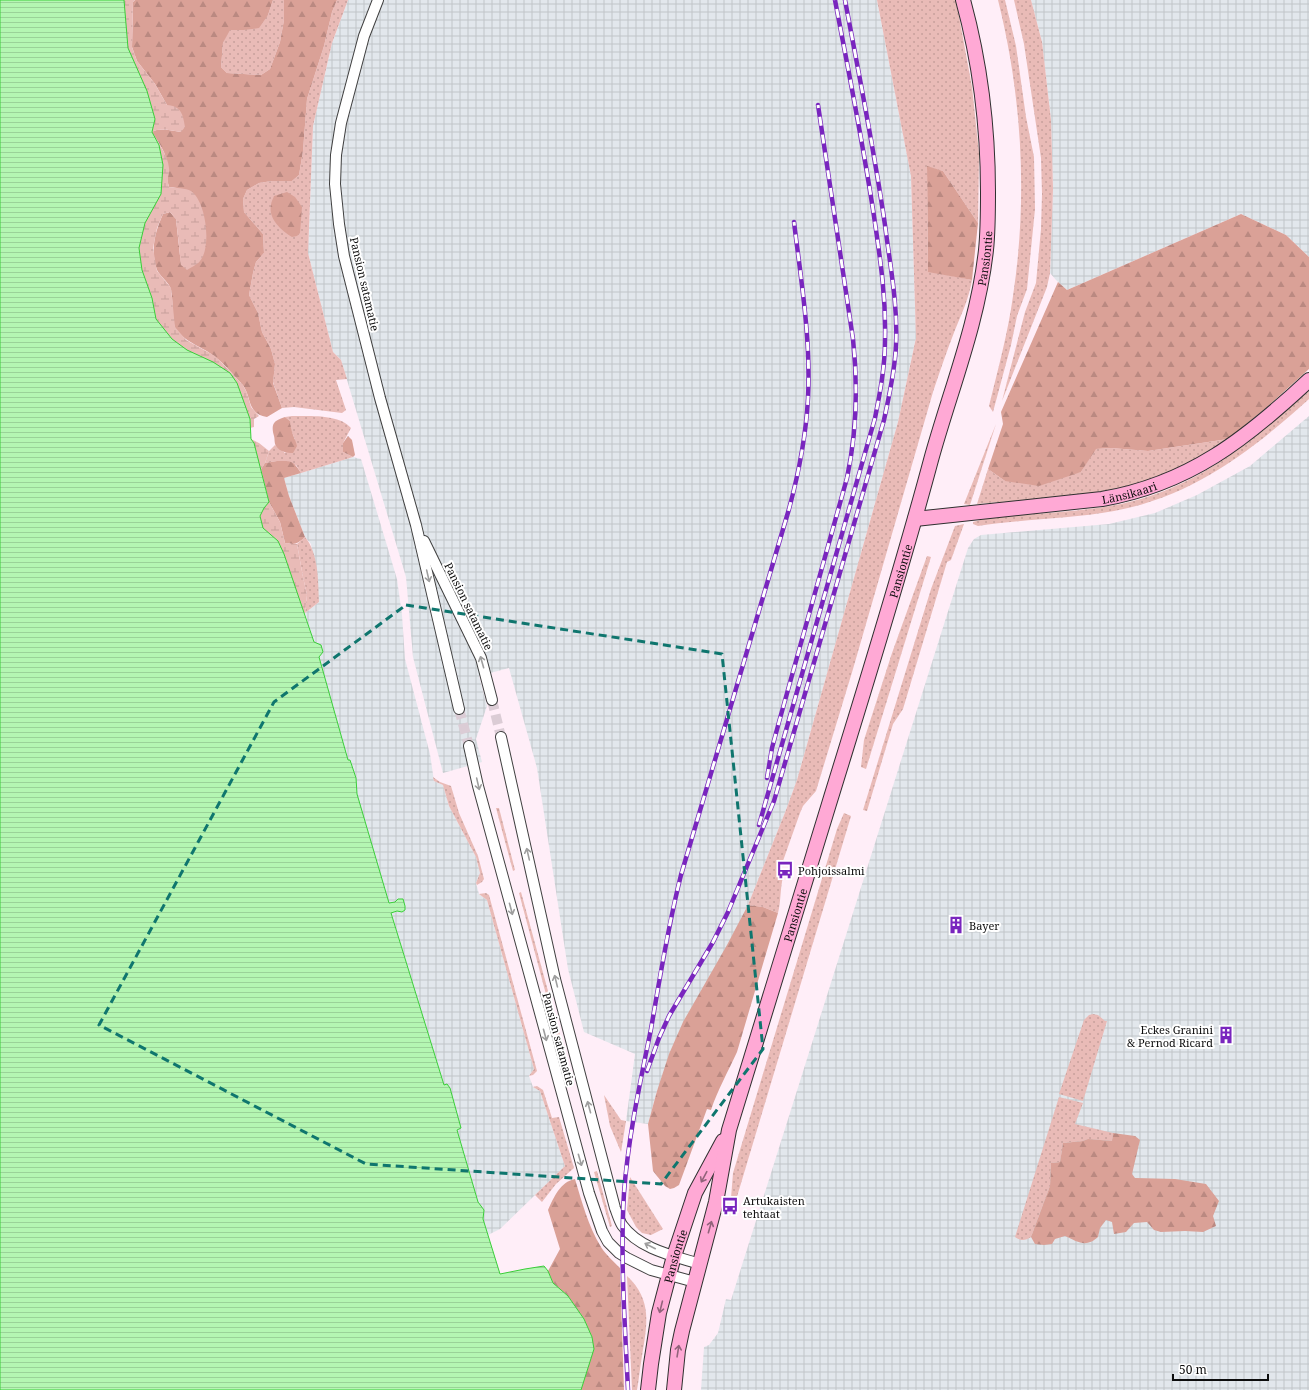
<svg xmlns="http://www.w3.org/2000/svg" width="1309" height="1390" font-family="'Noto Serif',serif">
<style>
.industrial{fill:url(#industrial-grid)}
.grass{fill:url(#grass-dots)}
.forest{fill:url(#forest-firs)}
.wetland{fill:url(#wetland-marsh)}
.water{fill:url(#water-rules);stroke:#3ace39}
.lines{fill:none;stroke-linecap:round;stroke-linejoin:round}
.street-tunnel{stroke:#dbccd5;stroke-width:10;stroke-dasharray:10 5;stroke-linecap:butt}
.street-casing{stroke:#404040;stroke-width:12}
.secondary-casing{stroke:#2f2f2f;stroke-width:16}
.street{stroke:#fff;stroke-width:10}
.secondary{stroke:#ffa9d5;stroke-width:14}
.rail-casing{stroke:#7925be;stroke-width:4.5}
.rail{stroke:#fff;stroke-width:3;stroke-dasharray:9;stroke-linecap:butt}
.oneway{stroke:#9e9e9e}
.oneway2{stroke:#92637b}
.marked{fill:none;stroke:#0f766e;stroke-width:3;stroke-dasharray:8 5;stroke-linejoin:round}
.labels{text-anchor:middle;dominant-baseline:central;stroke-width:4;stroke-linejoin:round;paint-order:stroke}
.street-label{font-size:11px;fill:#0d0d0d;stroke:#fff}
.poi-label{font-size:11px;fill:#0d0d0d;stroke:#fff;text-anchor:start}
</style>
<defs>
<pattern id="industrial-grid" width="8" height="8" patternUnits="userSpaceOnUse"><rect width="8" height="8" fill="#e2e7ec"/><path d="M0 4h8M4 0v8" fill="none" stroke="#c1c5c9"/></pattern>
<pattern id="grass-dots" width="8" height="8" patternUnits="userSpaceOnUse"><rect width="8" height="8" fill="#e9bbb7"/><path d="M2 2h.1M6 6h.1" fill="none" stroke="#c7a09c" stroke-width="1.8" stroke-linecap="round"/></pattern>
<pattern id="forest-firs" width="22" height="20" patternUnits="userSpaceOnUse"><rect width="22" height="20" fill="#daa197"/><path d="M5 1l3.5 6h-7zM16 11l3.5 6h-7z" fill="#ba8981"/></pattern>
<pattern id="wetland-marsh" width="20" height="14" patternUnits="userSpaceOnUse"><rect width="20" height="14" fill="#e9bbb7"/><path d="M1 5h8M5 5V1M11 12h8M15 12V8" fill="none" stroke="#c7a09c"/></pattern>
<pattern id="water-rules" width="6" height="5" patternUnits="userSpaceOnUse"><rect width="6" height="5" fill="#b4f6b2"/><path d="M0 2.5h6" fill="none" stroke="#9ad298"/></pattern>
</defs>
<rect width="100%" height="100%" fill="#ffeef8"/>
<g class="industrial">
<path d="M 348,0 L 877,0 L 911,176 L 916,338 L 898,422 L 797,780 L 786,810 L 748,905 L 657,1091 L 648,1124 L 626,1121 L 635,1054 L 584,1032 L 568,969 L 537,768 L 509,668 L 479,676 L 487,706 L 476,739 L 482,762 L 443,773 L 413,657 L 406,577 L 341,360 L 333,352 L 308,253 L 313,126 L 332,43 Z"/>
<path d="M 1031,0 L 1309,0 L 1309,257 L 1286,235 L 1241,214 L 1067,290 L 1056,280 L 1050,273 L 1053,189 L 1051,120 L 1042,42 Z"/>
<path d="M 1309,416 L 1309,1390 L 701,1390 L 704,1347 L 709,1345 L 718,1333 L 726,1299 L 731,1300 L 968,548 L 974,539 L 981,535 L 1109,524 L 1155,513 L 1197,495 L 1250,466 Z"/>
<path d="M 353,457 L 361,459 L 397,579 L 402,615 L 405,659 L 430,754 L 434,781 L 443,785 L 449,806 L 476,857 L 480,873 L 476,883 L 479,894 L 487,900 L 534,1069 L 529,1076 L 533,1087 L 540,1091 L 565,1166 L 500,1229 L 488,1235 L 483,1219 L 484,1210 L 478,1202 L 457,1130 L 447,1084 L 444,1085 L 391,912 L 398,911 L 395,902 L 389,904 L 357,794 L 356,778 L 350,760 L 348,761 L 319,657 L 323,652 L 314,642 L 305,613 L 319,602 L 311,544 L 305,537 L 289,496 L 284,478 Z"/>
</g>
<g class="grass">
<path d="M 273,0 L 284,0 L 284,20 L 280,42 L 270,69 L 261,75 L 227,73 L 221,67 L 223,43 L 229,30 L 244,30 L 268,15 Z"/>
<path d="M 337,0 L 348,0 L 332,43 L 313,126 L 308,253 L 333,352 L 341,360 L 347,379 L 336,380 L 346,410 L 342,413 L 294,407 L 282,408 L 273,382 L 275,364 L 271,349 L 262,332 L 258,313 L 249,295 L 253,273 L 256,262 L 264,253 L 263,234 L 244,212 L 243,199 L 247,190 L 259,183 L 272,181 L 292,181 L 299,175 L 303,151 L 307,99 L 324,46 L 332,12 Z"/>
<path d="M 877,0 L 956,0 L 972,87 L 979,153 L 978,223 L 943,171 L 927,167 L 928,271 L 972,280 C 969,298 962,313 955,330 C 947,350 940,371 933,392 L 853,669 L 816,791 L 803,806 L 800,813 L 778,875 L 783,877 C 780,889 781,901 778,913 L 763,907 L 748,905 L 786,810 L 797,780 L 898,422 L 916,338 L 911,176 Z"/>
<path d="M 998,0 L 1005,0 L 1016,46 L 1026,117 L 1034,157 L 1035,209 L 1027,289 L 1017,316 L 1011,345 L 993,412 L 989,406 C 998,369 1008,333 1013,296 C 1028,197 1022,96 998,0 Z"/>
<path d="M 1014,0 L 1031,0 L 1042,42 L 1051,120 L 1053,189 L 1050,273 L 1047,287 L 1002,401 L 1025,312 L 1036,283 L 1041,229 L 1042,194 L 1041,158 L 1024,44 Z"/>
<path d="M 1309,391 L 1309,399 C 1250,452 1193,496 1114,511 C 1069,519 1023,519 978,526 L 973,524 L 973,522 L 984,519 C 1029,513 1076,513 1121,504 C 1199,487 1251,442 1309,391 Z"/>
<path d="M 292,416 C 309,416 340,414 351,428 L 343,443 L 343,452 L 353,457 L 301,473 L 296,465 L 277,461 L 265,463 L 269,451 L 275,445 L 285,453 L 295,439 L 290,428 L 290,421 L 285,417 Z"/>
<path d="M 996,424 L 970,505 L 964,504 Z"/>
<path d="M 1228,439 C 1211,450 1194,462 1175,470 C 1115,497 1042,498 977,504 L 988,469 L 1005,481 L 1081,472 L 1095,449 L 1111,448 L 1148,451 Z"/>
<path d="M 964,524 L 951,560 L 947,562 L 903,709 L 893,724 L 867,811 L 863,810 L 931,589 L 955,526 Z"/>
<path d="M 305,537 C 319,554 318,581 319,602 L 305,613 L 307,595 L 303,577 L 297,544 Z"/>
<path d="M 927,556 L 931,557 L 866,769 L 861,767 L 864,740 L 892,653 Z"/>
<path d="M 433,777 L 440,782 L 451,786 L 459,813 L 478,856 L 484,879 L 482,882 L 477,885 L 476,883 L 480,873 L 476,857 L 449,806 L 443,785 L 434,781 Z"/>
<path d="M 496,808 L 499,808 L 515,870 L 513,871 Z"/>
<path d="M 844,813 L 851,816 L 736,1200 L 731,1198 L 733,1173 L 837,829 Z"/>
<path d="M 521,892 L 563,1046 L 560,1047 L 519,893 Z"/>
<path d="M 486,893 L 489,895 L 537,1071 L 533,1075 L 529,1076 L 534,1069 L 487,900 L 479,894 Z"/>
<path d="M 1093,1014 L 1098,1015 L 1105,1021 L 1107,1021 L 1083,1101 L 1059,1094 L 1084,1020 L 1089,1015 Z"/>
<path d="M 537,1086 L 543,1090 L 552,1118 L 559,1117 L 574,1168 L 556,1184 L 542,1202 L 535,1195 L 565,1166 L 540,1091 L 533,1087 Z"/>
<path d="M 604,1095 L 621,1120 L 626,1121 L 621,1152 L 610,1126 Z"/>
<path d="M 1059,1097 L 1083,1103 L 1075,1124 L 1113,1133 L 1112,1141 L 1088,1139 L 1083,1141 L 1063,1143 L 1060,1162 L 1051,1163 L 1050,1186 L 1031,1237 C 1025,1241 1021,1241 1015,1237 Z"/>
<path d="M 597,1171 L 612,1226 L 610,1227 L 594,1172 Z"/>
<path d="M 630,1177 L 663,1229 L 651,1235 L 642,1233 L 636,1227 L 627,1210 Z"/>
<path d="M 627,1276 C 653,1300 647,1326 642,1356 C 640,1367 639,1379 637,1390 L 632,1390 Z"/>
</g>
<g class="forest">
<path d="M 135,0 L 273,0 L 268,15 L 259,28 L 244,30 L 230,30 L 223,43 L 221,67 L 227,73 L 261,75 L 270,69 L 280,42 L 284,20 L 284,0 L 337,0 L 332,12 L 324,46 L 307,99 L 303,151 L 299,175 L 292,181 L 272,181 L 259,183 L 247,190 L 243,199 L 244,212 L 263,234 L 264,253 L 256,262 L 253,273 L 249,295 L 258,313 L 262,332 L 271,349 L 275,364 L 273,383 L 282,408 L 267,417 C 245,413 253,396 241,383 C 233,375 225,364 215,357 C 202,346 187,344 176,329 C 171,322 174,294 170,287 C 167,281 160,276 157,270 C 150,250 155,232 163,214 L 170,212 L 176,219 L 181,265 L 177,188 L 169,187 C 166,176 167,165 165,155 C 164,150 155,137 152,132 C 160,127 172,131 181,132 L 167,105 L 155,84 L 137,61 L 132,47 L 133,2 Z"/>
<path d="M 927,166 L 943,171 L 978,223 L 972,280 L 928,272 Z"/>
<path d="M 287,192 L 295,197 L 302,207 L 300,233 L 297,236 L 292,237 C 282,231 268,219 271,205 C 271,202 273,199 274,196 Z"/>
<path d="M 1241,214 L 1286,235 L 1309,257 L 1309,369 L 1266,408 L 1228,439 L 1148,451 L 1111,448 L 1096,449 L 1081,472 L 1039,486 L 1005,481 L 988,469 L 1003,424 L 1001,412 L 1058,282 L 1067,290 Z"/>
<path d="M 285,417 L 290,421 C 290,430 295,438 297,446 L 293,453 C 287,453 280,452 276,446 C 274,443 275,439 274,436 C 271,424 273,421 285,417 Z"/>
<path d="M 348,436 L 352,440 L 355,455 L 353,457 L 343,452 L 343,443 Z"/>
<path d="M 277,461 C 291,461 293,460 301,473 L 284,478 L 289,496 L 305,537 C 297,544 296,545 285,543 L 280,522 L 269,502 L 261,469 L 265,463 Z"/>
<path d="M 748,905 L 763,907 L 778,913 L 737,1052 C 728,1072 718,1089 711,1110 L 707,1109 L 679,1185 L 674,1188 L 670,1189 L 665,1186 L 653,1171 L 648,1124 L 657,1091 L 669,1054 L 683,1022 L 727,945 Z"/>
<path d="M 1113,1133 L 1135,1136 L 1140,1140 L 1132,1174 L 1135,1178 L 1175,1179 L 1206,1184 L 1219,1201 L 1213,1216 L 1216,1226 L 1203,1232 L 1185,1231 L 1161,1232 L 1154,1230 L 1147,1222 L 1134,1223 L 1126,1232 L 1114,1234 L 1112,1222 L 1106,1220 L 1100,1228 L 1098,1237 C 1086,1248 1078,1242 1065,1236 L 1055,1239 L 1052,1244 L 1044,1245 L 1035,1244 L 1031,1237 L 1050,1186 L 1051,1163 L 1060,1162 L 1063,1143 L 1083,1141 L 1088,1139 L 1112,1141 Z"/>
<path d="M 575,1179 C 582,1202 588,1226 601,1247 C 606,1255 614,1262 620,1268 L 624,1390 L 581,1390 L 592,1337 L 584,1319 L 568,1296 L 553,1283 L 548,1271 L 560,1249 L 548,1210 C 554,1197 560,1182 575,1179 Z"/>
</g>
<g class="wetland">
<path d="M 90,0 L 135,0 L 133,2 L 132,47 L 137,61 L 155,84 L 167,105 C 181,106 183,114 185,127 L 181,132 C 172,131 160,127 152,132 C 158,143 168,155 169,168 C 170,176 166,176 169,187 C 175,188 186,188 191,191 C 206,201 212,247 200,261 C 197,265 191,267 187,270 L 181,265 L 176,219 L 170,212 L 163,214 L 157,228 L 153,248 L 157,271 L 171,288 L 175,327 L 186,340 L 215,356 L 243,385 L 247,393 L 251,407 L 259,416 L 254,419 L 254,427 L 250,428 L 124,312 Z"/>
<path d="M 251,439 L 259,443 L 269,451 L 265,463 L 261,469 L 269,502 L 280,522 L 285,543 L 292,544 L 297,544 L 303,577 L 307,595 L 305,613 L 286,608 L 242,468 Z"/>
</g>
<path class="water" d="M 0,0 L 124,0 L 128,48 L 147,91 L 155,119 L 152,132 L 159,145 L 163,165 L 161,194 L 145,223 L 139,248 L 142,270 L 152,298 L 156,319 L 172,339 L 187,350 L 213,362 L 230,373 L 237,383 L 250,419 L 251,439 L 254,443 L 269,502 L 264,508 L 260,516 L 263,528 L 278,541 L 284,554 L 314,642 L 321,645 L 323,652 L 319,657 L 348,760 L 350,760 L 356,778 L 357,794 L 389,903 L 395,902 L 398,899 L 403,899 L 405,906 L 405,910 L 402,912 L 397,911 L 391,913 L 444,1085 L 447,1084 L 450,1088 L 461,1128 L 457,1130 L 478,1202 L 484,1210 L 483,1219 L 500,1274 L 525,1269 L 544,1266 L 548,1271 L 553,1283 L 568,1296 L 584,1319 L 592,1337 L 594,1349 L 581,1390 L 0,1390 Z"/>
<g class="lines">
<g class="street-tunnel">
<path d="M 492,700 L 501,737"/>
<path d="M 459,709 L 469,746"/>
</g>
<g class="street-casing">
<g id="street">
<path d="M 378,0 L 364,36 L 341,123 L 336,155 L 335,184 L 339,224 L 344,256 L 380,398 L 416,525 L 459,709"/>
<path d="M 424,541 L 481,658 L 492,700"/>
<path d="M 501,737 L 555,979 L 615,1208 C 617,1213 619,1220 622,1225 C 639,1249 674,1256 700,1264"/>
<path d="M 469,746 L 478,786 L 566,1108 L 589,1193 L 602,1231 L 608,1242 L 619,1253 L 627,1258 L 651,1270 L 695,1282"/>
</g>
</g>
<g class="secondary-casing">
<g id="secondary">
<path id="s1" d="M 915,519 L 1102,499 C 1189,484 1246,439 1309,380"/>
<path id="s2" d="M 648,1390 L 651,1364 L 659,1313 L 674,1256 L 695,1193 L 723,1141"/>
<path id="s3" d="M 674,1390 L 678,1350 L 682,1331 L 716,1202 L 729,1130 C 762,1021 795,912 829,804 C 864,690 900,576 931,460 C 950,391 978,323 986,250 C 988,231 988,211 988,192 C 988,127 980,62 963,0"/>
</g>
</g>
<use href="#street" class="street"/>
<use href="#secondary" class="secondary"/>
<g class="rail-casing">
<g id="rail">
<path d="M 767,778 L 772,748 L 779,722 L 847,478 C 857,431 858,386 853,339 L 818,105"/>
<path d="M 759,825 L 875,418 C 880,393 885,367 885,340 C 886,299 881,264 875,223 C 864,148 849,74 835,0"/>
<path d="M 647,1071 L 659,1038 L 669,1016 L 713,942 L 728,912 L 774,801 L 884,420 C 889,396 895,371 896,345 C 898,305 890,265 885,225 C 874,149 859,75 845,0"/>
<path d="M 628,1390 C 625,1325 620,1259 624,1193 C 628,1138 640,1083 651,1029 C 660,977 668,926 681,875 L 789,509 C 799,472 806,436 808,398 C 811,339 801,280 794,222"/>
</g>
</g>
<use href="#rail" class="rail"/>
</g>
<defs><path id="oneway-shaft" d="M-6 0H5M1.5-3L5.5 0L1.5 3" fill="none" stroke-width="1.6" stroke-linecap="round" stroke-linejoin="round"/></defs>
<g class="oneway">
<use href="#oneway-shaft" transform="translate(428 576) rotate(77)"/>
<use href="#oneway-shaft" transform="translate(482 662) rotate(-106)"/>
<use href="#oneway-shaft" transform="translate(478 784) rotate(77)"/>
<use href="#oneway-shaft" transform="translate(528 854) rotate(-103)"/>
<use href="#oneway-shaft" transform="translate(511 909) rotate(75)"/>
<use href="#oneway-shaft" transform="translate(556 981) rotate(-104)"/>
<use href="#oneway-shaft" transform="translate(545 1035) rotate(75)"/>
<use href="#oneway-shaft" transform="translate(589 1107) rotate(-105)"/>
<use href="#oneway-shaft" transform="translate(580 1160) rotate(74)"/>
<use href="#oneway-shaft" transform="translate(650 1246) rotate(-153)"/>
</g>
<g class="oneway2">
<use href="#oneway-shaft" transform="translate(704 1177) rotate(118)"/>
<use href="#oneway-shaft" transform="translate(710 1227) rotate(-74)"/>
<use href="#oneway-shaft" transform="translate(661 1307) rotate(104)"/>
<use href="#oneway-shaft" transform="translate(678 1351) rotate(-81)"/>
</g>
<path class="marked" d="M 406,605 L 722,654 L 763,1049 L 661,1184 L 366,1164 L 99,1025 L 274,702 Z"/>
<defs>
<g id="bus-bare" transform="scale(1.38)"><path d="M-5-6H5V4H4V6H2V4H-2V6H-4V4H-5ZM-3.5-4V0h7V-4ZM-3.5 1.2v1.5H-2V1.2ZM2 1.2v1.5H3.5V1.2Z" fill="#7925be" stroke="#fff" stroke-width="2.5" paint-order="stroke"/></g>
<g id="building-bare" transform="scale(1.38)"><path d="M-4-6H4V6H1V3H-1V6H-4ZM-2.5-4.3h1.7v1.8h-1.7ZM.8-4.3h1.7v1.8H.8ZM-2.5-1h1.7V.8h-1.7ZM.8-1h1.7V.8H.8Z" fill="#7925be" stroke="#fff" stroke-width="2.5" paint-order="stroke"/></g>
</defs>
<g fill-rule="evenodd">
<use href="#bus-bare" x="785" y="870"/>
<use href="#building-bare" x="956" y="925"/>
<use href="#building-bare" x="1226" y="1035"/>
<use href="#bus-bare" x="730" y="1206"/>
</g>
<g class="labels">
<g class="street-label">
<text stroke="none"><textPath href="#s3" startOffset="1175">Pansiontie</textPath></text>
<text transform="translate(365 284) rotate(77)">Pansion satamatie</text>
<text stroke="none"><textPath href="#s1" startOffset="216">Länsikaari</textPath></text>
<text stroke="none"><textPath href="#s3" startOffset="851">Pansiontie</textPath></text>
<text transform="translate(469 606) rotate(64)">Pansion satamatie</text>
<text stroke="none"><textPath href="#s3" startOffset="491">Pansiontie</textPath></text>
<text transform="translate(559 1039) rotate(75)">Pansion satamatie</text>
<text stroke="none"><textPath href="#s2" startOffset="137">Pansiontie</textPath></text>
</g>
<g class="poi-label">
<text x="798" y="870">Pohjoissalmi</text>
<text x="969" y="925">Bayer</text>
<text x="1213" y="1029" text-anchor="end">Eckes Granini<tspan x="1213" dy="13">&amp; Pernod Ricard</tspan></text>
<text x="743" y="1200">Artukaisten<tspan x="743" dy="13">tehtaat</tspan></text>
</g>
</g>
<path d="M1173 1374v6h95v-6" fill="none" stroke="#0d0d0d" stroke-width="2"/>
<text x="1179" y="1374" font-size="12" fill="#0d0d0d" stroke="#ffffff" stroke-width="3" paint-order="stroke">50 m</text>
</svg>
